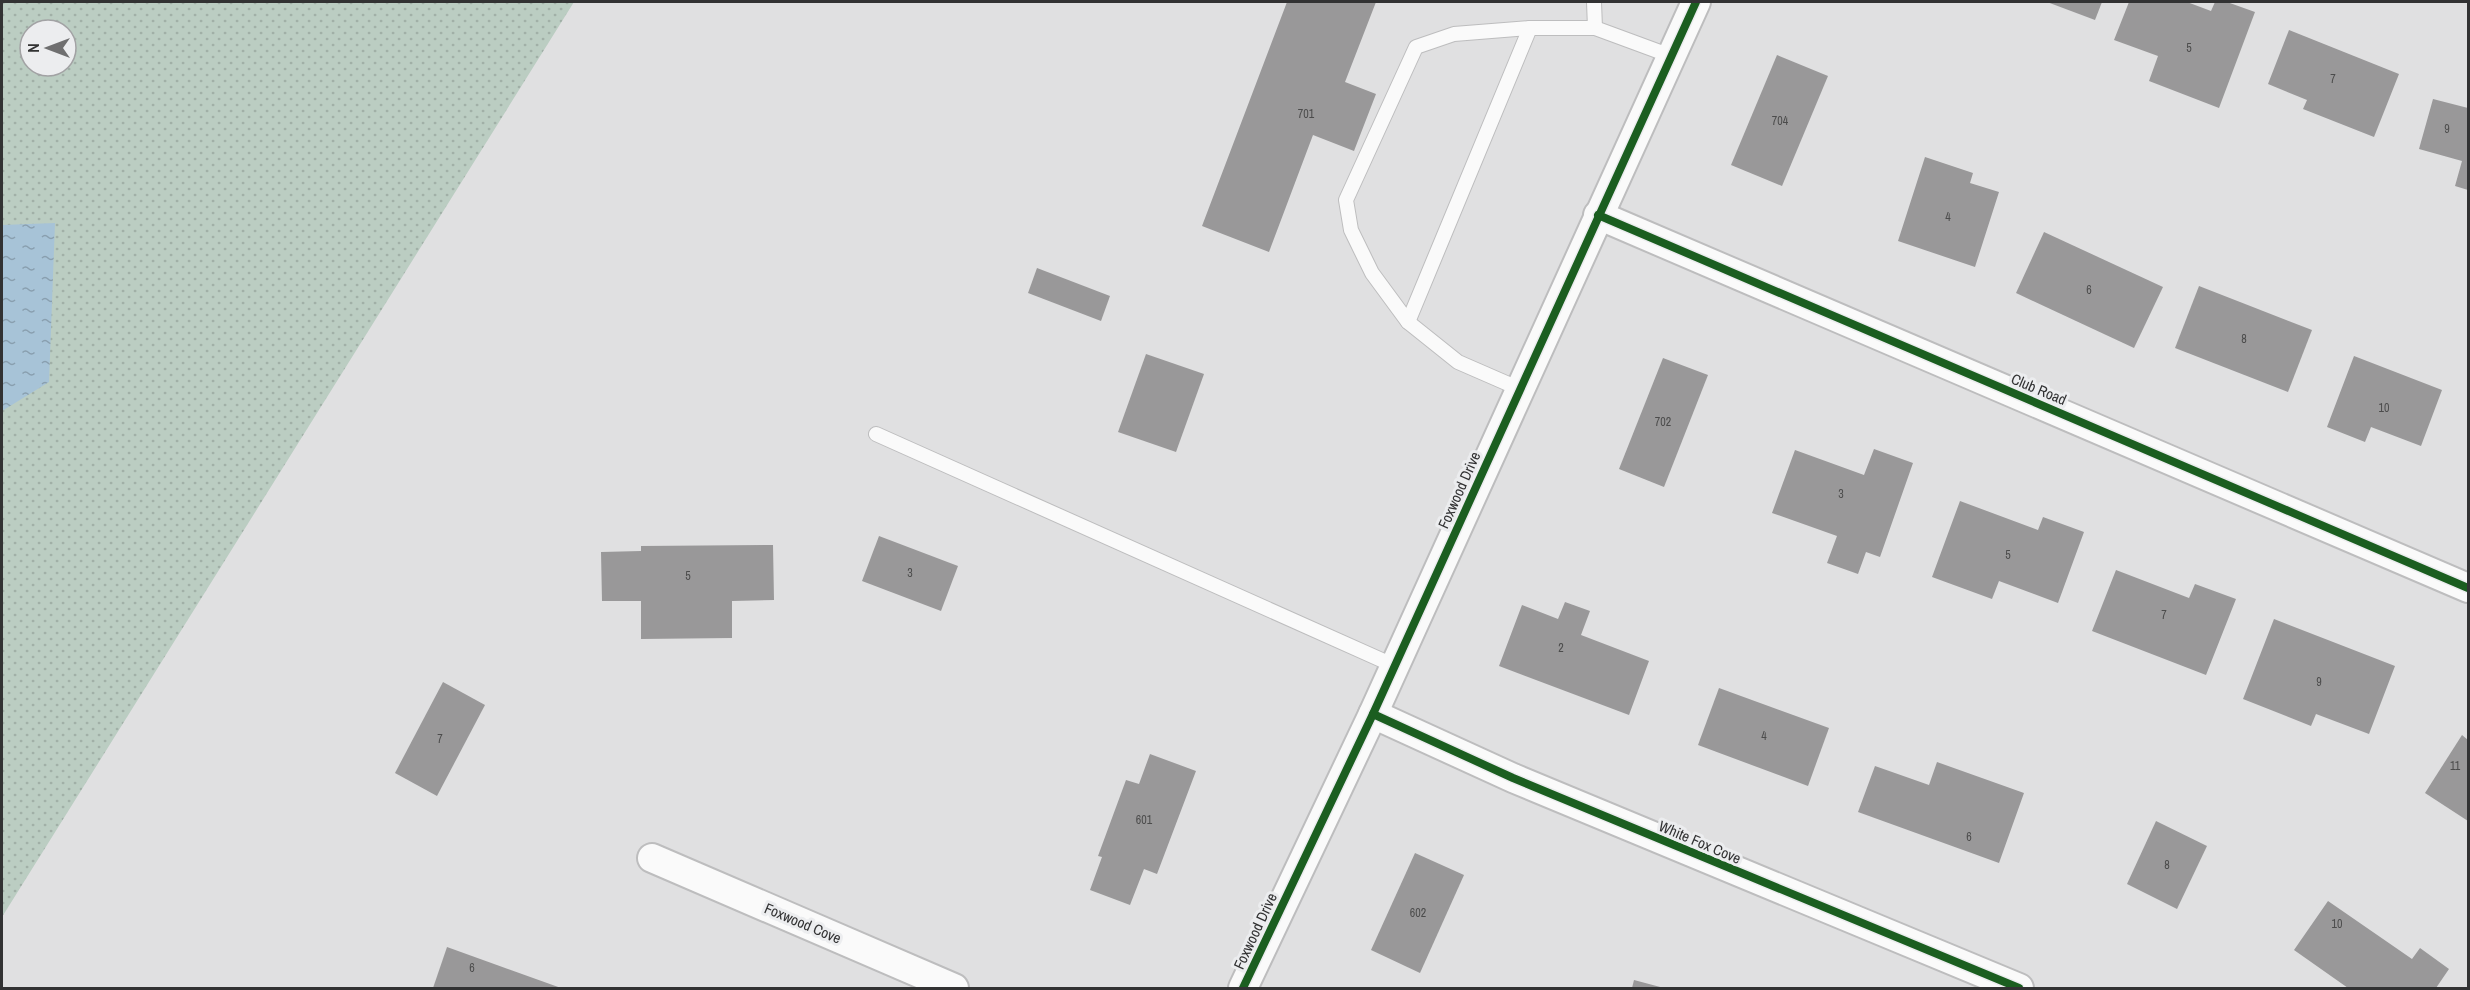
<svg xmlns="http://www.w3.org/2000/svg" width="2470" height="990" font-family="'Archivo Narrow',sans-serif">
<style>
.grass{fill:url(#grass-dots);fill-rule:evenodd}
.water{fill:url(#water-ripples)}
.building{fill:#999899}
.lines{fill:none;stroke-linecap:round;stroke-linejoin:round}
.service-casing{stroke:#bdbdbe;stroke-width:16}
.minor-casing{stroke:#bdbdbe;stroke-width:32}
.service{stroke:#fafafa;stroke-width:14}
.minor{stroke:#fafafa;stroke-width:28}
.cycleway-casing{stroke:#ecedef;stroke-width:11}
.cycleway{stroke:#1b5e20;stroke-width:8}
.labels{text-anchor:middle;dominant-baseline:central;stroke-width:6;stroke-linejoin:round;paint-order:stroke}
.number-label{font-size:12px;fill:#4c4c4c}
.street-label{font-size:15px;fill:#323233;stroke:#ecedef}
</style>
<defs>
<pattern id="grass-dots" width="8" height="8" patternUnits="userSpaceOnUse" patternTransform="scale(1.5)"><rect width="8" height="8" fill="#bbcdc2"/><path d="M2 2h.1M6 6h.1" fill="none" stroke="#a1b0a7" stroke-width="1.8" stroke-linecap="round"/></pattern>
<pattern id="water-ripples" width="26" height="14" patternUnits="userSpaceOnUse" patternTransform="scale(1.5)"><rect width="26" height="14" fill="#a7c3d7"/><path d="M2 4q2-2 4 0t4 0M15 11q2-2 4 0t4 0" fill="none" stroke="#899faf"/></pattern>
</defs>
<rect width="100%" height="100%" fill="#e0e0e1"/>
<path class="grass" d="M 2,2 L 574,2 L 2,917 ZM 30,30 L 66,30 L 66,66 L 30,66 Z"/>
<path class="water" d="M 55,223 L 49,382 L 2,411 L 2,225 Z"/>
<g class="building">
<path d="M 1287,2 L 1376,2 L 1345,82 L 1376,94 L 1354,151 L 1313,135 L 1269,252 L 1202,226 Z"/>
<path d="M 2047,2 L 2102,2 L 2095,20 Z"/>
<path d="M 2129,2 L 2187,2 L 2211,11 L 2215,2 L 2227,2 L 2255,12 L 2219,108 L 2149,81 L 2158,56 L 2114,40 Z"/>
<path d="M 2289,30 L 2399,74 L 2374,137 L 2303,109 L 2307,100 L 2268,84 Z"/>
<path d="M 1777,55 L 1828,76 L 1782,186 L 1731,165 Z"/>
<path d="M 2433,99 L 2468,108 L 2468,190 L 2455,186 L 2462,161 L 2419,149 Z"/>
<path d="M 1925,157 L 1973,173 L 1970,183 L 1999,192 L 1975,267 L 1898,241 Z"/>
<path d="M 2044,232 L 2163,287 L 2134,348 L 2016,293 Z"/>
<path d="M 1037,268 L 1110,296 L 1101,321 L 1028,293 Z"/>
<path d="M 2199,286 L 2312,330 L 2288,392 L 2175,348 Z"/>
<path d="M 1146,354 L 1204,374 L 1176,452 L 1118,432 Z"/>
<path d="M 2354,356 L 2442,390 L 2421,446 L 2371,427 L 2365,442 L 2327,427 Z"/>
<path d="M 1663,358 L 1708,375 L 1664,487 L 1619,469 Z"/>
<path d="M 1874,449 L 1913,463 L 1880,557 L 1866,552 L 1858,574 L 1827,563 L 1837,536 L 1772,513 L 1795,450 L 1864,475 Z"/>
<path d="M 1960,501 L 2038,530 L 2043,517 L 2084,532 L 2058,603 L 1999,581 L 1992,599 L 1932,577 Z"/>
<path d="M 879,536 L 958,566 L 941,611 L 862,581 Z"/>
<path d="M 773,545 L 774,600 L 732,601 L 732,638 L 641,639 L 641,601 L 602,601 L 601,552 L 641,551 L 641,546 Z"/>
<path d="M 2116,570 L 2189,598 L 2195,584 L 2236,599 L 2206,675 L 2092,631 Z"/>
<path d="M 1565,602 L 1590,611 L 1581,635 L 1649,661 L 1629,715 L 1499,666 L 1522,605 L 1558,619 Z"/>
<path d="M 2274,619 L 2395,666 L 2369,734 L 2316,714 L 2311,726 L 2243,699 Z"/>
<path d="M 443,682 L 485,705 L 437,796 L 395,773 Z"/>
<path d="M 1719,688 L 1829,728 L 1808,786 L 1698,745 Z"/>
<path d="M 2462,735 L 2468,740 L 2468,821 L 2425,793 Z"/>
<path d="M 1150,754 L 1196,771 L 1157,874 L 1144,869 L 1130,905 L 1090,890 L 1102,857 L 1098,856 L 1126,780 L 1139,784 Z"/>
<path d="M 1937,762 L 2024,793 L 1999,863 L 1858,812 L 1875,766 L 1929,785 Z"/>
<path d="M 2156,821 L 2207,846 L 2177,909 L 2127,884 Z"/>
<path d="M 1415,853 L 1464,875 L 1420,973 L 1371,950 Z"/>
<path d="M 2328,901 L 2412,959 L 2420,948 L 2449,969 L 2436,988 L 2348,988 L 2294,950 Z"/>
<path d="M 447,947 L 561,988 L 433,988 Z"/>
<path d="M 1634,980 L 1664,988 L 1632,988 Z"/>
</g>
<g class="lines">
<g class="service-casing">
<g id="service">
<path d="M 1594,2 L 1595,28"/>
<path d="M 1408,322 L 1530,28"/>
<path d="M 1520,389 L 1458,362 L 1408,322 L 1372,273 L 1351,230 L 1346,200 L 1416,47 L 1454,34 L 1530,28 L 1595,28 L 1671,56"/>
<path d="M 876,434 L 1395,666"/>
</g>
</g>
<g class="minor-casing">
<g id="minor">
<path d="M 1598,215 L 2468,588"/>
<path d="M 1373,714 L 1513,778 L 2019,988"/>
<path d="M 652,858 L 954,988"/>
<path d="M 1243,988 L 1373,714 L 1696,2"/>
</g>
</g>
<use href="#service" class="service"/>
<use href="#minor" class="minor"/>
<g class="cycleway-casing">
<g id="cycleway">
<path d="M 1598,215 L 2468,588"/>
<path d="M 1373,714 L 1513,778 L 2019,988"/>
<path d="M 1243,988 L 1373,714 L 1696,2"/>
</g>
</g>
<use href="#cycleway" class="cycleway"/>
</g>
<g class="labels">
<g class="number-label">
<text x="2189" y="48">5</text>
<text x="2333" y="79">7</text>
<text x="1306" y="114">701</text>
<text x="1780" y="121">704</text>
<text x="2447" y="129">9</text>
<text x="1948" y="217">4</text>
<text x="2089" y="290">6</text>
<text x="2244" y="339">8</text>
<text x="2384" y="408">10</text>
<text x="1663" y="422">702</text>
<text x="1841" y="494">3</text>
<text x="2008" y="555">5</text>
<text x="910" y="573">3</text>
<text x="688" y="576">5</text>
<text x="2164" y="615">7</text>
<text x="1561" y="648">2</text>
<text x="2319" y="682">9</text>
<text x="1764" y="736">4</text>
<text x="440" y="739">7</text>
<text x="2455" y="766">11</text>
<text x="1144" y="820">601</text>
<text x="1969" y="837">6</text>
<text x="2167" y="865">8</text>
<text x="1418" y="913">602</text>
<text x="2337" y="924">10</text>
<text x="472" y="968">6</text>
</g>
<g class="street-label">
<text transform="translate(2039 389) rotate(23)">Club Road</text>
<text transform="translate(1459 490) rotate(-66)">Foxwood Drive</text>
<text transform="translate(1700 842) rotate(23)">White Fox Cove</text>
<text transform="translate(803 923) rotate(23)">Foxwood Cove</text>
<text transform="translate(1255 931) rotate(-65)">Foxwood Drive</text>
</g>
</g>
<rect width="2470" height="990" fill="none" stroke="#323233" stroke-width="6"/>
<g transform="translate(48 48) rotate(270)"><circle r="28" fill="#ecedef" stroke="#a2a2a4" stroke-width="1.5"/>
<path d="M0-4.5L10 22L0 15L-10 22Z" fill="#6f6f70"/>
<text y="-9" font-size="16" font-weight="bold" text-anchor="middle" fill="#323233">N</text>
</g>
</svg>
